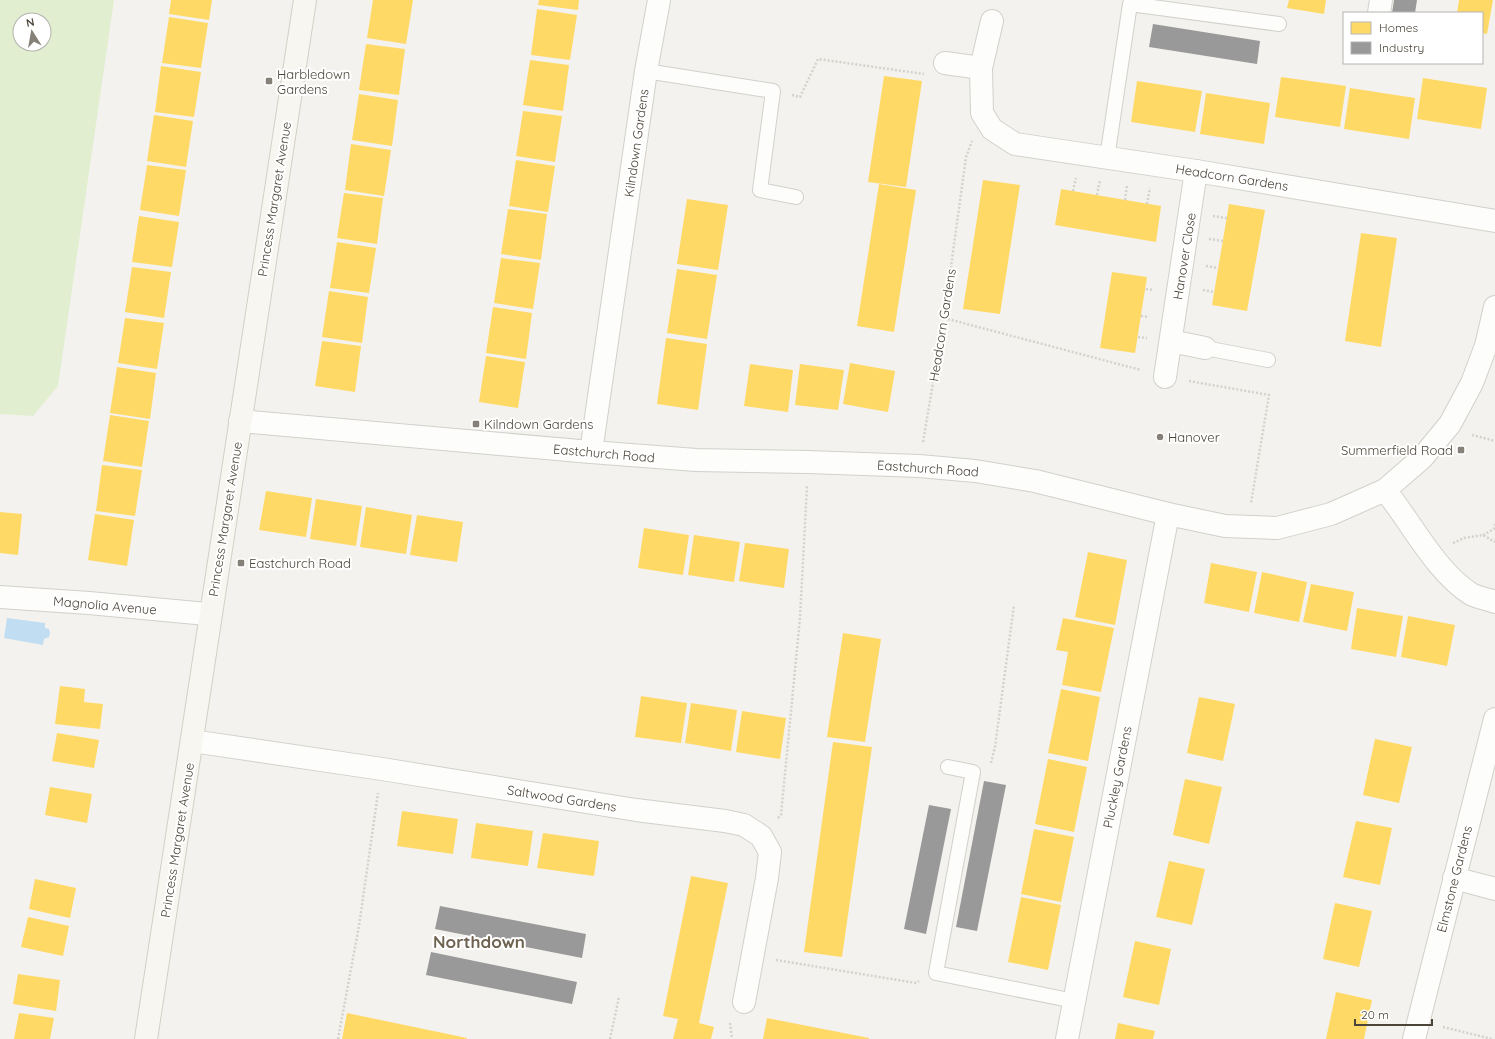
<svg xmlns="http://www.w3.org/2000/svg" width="1495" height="1039" font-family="Quicksand,sans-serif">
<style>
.green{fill:#e1eecf;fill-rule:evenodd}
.water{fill:#c0ddf1}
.homes{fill:#ffd966}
.industry{fill:#999}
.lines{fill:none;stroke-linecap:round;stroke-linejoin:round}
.service-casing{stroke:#d2d0cb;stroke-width:16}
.minor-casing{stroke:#d2d0cb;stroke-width:24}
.tertiary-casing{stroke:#d2d0cb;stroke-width:24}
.secondary-casing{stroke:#d3cfc5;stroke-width:24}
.path{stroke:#d3d2cc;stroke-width:2.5;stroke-dasharray:2 2;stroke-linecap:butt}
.service{stroke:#fdfdfc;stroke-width:14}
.minor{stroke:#fdfdfc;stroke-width:22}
.tertiary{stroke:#fdfdfc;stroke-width:22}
.secondary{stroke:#f7f6f1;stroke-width:22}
.poi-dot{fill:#868178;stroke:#fff;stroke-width:1.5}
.labels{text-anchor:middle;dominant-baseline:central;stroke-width:4;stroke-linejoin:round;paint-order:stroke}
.poi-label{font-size:13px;fill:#4b4439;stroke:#fff;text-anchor:start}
.street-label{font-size:13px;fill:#4b4439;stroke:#fff}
.district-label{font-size:17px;font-weight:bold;fill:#6e6250;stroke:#fff}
</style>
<rect width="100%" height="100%" fill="#f4f2ee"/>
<path class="green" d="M 0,0 L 114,0 L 58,386 L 33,416 L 0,414 ZM 20,20 L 44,20 L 44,44 L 20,44 Z"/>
<path class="water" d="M 7,618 L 45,623 L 45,628 L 49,629 L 50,633 L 49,637 L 44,639 L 43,645 L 4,638 Z"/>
<g class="homes">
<path d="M 171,0 L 212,0 L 209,20 L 169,14 Z"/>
<path d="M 373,0 L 413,0 L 406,44 L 367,38 Z"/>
<path d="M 539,0 L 579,0 L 578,10 L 538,5 Z"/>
<path d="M 1289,0 L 1326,0 L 1324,14 L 1287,8 Z"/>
<path d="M 1459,0 L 1493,0 L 1487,34 L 1482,33 L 1482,13 L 1457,13 Z"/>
<path d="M 537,9 L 577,15 L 570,60 L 531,55 Z"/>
<path d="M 169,17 L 208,23 L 201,68 L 162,63 Z"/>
<path d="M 366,44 L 405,49 L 399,95 L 359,90 Z"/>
<path d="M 530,60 L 569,65 L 563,111 L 523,105 Z"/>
<path d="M 161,66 L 201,72 L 194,117 L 155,112 Z"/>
<path d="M 884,76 L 922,81 L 906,187 L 868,182 Z"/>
<path d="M 1281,77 L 1346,86 L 1340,127 L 1275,117 Z"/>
<path d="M 1423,78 L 1487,88 L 1481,129 L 1417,119 Z"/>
<path d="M 1137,81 L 1202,91 L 1195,132 L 1131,122 Z"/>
<path d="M 1350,88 L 1415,98 L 1409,139 L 1344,129 Z"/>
<path d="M 1206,93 L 1270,103 L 1264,144 L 1200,134 Z"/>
<path d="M 359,94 L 398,100 L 392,146 L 352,140 Z"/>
<path d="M 523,111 L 562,116 L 555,162 L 516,156 Z"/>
<path d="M 154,115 L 193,121 L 186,167 L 147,161 Z"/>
<path d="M 351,144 L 391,150 L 384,196 L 345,190 Z"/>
<path d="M 516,160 L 555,166 L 548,212 L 509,206 Z"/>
<path d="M 147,165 L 186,170 L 179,216 L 140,210 Z"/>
<path d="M 983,180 L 1020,185 L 1000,314 L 963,309 Z"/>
<path d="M 879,184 L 916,190 L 894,332 L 857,326 Z"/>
<path d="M 1061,189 L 1161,206 L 1156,242 L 1055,225 Z"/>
<path d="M 344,193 L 383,198 L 377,244 L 337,238 Z"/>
<path d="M 687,199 L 728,205 L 718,270 L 677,264 Z"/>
<path d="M 1229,204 L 1265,210 L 1247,311 L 1212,305 Z"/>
<path d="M 508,209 L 547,214 L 541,260 L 501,254 Z"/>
<path d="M 139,216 L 179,222 L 172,267 L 132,262 Z"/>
<path d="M 1361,233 L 1397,238 L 1381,347 L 1345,341 Z"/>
<path d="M 337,242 L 376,248 L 369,293 L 330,288 Z"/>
<path d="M 501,258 L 540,263 L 533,309 L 494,303 Z"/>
<path d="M 132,267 L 171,272 L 164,318 L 125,312 Z"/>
<path d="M 677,269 L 717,275 L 707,339 L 667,333 Z"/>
<path d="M 1112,272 L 1147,277 L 1135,353 L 1100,348 Z"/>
<path d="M 329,291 L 368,297 L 362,343 L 322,337 Z"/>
<path d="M 493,307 L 532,313 L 526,359 L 486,353 Z"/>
<path d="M 125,318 L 164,323 L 157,369 L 118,363 Z"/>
<path d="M 666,338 L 707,344 L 698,410 L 657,404 Z"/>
<path d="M 322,341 L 361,346 L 355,392 L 315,386 Z"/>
<path d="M 486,356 L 525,362 L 518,408 L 479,402 Z"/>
<path d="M 850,363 L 895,371 L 888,412 L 843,404 Z"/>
<path d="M 750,364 L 793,370 L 788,412 L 744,406 Z"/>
<path d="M 800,364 L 844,370 L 838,410 L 795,405 Z"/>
<path d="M 117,367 L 156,373 L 150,419 L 110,413 Z"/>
<path d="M 110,415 L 149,421 L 142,467 L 103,461 Z"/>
<path d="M 102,465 L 142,470 L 135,516 L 96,511 Z"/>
<path d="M 266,491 L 312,498 L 306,537 L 259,530 Z"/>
<path d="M 316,499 L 362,506 L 356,546 L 310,539 Z"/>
<path d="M 366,507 L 412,515 L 406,554 L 360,547 Z"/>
<path d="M 0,512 L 22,514 L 18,555 L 0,553 Z"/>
<path d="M 95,514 L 134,520 L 127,566 L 88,560 Z"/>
<path d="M 417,515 L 463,522 L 457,562 L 410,555 Z"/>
<path d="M 644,528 L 689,535 L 683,575 L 638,568 Z"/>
<path d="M 694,535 L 740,542 L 734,582 L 688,575 Z"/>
<path d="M 745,543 L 789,549 L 784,588 L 739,581 Z"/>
<path d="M 1088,552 L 1127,560 L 1115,625 L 1075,617 Z"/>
<path d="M 1211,563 L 1257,572 L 1249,612 L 1204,603 Z"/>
<path d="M 1262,572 L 1307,582 L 1299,622 L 1254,613 Z"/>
<path d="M 1311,584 L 1354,592 L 1347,631 L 1303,622 Z"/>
<path d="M 1357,608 L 1403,616 L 1396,657 L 1351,649 Z"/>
<path d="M 1408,616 L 1455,625 L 1447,666 L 1401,657 Z"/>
<path d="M 1063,618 L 1114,628 L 1101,692 L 1062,685 L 1068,652 L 1056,650 Z"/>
<path d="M 843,633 L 881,639 L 865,742 L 827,737 Z"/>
<path d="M 60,686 L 85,689 L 84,702 L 103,704 L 100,729 L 55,724 Z"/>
<path d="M 1061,689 L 1100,697 L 1088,761 L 1048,753 Z"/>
<path d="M 641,696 L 687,703 L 681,743 L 635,737 Z"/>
<path d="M 1199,697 L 1235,704 L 1223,761 L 1187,753 Z"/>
<path d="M 691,703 L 737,710 L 731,751 L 685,743 Z"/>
<path d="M 742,711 L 786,718 L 780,759 L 736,752 Z"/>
<path d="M 57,733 L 99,740 L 94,768 L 52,761 Z"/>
<path d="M 1375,739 L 1412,747 L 1399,803 L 1363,795 Z"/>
<path d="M 833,742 L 872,747 L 842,957 L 804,952 Z"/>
<path d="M 1048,759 L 1087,767 L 1074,832 L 1035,824 Z"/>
<path d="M 1185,779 L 1222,787 L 1209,844 L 1173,835 Z"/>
<path d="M 50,787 L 92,794 L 87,823 L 45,815 Z"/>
<path d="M 402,811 L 458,819 L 453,854 L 397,846 Z"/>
<path d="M 1356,821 L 1392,828 L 1380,885 L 1343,877 Z"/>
<path d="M 476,823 L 533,831 L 528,866 L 471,858 Z"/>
<path d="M 1034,829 L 1074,837 L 1061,902 L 1021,894 Z"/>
<path d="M 543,833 L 599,841 L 594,876 L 537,868 Z"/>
<path d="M 1169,861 L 1205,869 L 1192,925 L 1156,917 Z"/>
<path d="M 691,876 L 728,883 L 699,1023 L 714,1027 L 711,1039 L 673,1039 L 678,1019 L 663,1016 Z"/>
<path d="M 35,879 L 76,888 L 70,918 L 29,909 Z"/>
<path d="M 1021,897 L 1061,905 L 1048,970 L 1008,962 Z"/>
<path d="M 1335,903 L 1372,911 L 1359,967 L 1323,959 Z"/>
<path d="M 28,917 L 69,926 L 63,956 L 21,947 Z"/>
<path d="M 1135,941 L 1171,949 L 1159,1005 L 1123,997 Z"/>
<path d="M 18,974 L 60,980 L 56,1011 L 13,1004 Z"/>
<path d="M 1336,992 L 1372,1000 L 1364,1039 L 1326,1039 Z"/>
<path d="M 19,1013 L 54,1018 L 50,1039 L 14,1039 Z"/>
<path d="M 347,1013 L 467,1038 L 467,1039 L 342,1039 Z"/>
<path d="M 767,1018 L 869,1038 L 869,1039 L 763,1039 Z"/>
<path d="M 1118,1023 L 1155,1031 L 1153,1039 L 1115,1039 Z"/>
</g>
<g class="industry">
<path d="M 1394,0 L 1417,0 L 1415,13 L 1392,13 Z"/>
<path d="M 1153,24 L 1260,41 L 1257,64 L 1149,47 Z"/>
<path d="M 984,781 L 1006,785 L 977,931 L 956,927 Z"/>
<path d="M 929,805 L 951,809 L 926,934 L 904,929 Z"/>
<path d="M 440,906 L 586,934 L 582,958 L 435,929 Z"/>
<path d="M 431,952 L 577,982 L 572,1004 L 426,975 Z"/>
</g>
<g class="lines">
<g class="service-casing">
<g id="service">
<path d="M 646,71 L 773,91 L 760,190 L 796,197"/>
<path d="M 1107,158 L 1130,4 L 1279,24"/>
<path d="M 1205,348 L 1268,360"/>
<path d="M 948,767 L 973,772 L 936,973 L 1074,1001"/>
</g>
</g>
<g class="minor-casing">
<g id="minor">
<path d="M 1379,13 L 1381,0"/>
<path d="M 992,21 L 981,68 L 982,113 L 992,129 L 1015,144 L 1196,171 L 1495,221"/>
<path d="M 945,63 L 981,68"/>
<path d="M 1171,341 L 1205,348"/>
<path d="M 1165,377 L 1196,171"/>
<path d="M 591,452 L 646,71 L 659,0"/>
<path d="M 0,597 L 89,603 L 207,614 L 211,613"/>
<path d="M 192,741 L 382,769 L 636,810 L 725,821 L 744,825 L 761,836 L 770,852 L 767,878 L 744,1002"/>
<path d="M 1454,878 L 1495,889"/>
<path d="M 1067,1039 L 1168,514"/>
<path d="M 1414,1039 L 1495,719"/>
</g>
</g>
<g class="tertiary-casing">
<g id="tertiary">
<path d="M 240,421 L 591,452 L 696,460 L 808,462 L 919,466 L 975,471 L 1035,481 L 1168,514 L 1225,526 L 1277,528 L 1331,514 L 1385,490 L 1422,458 L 1450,424 L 1472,383 L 1486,346 L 1495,307"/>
<path d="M 1385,490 C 1411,522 1436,572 1471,594 C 1478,598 1488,599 1495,602"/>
</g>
</g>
<g class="secondary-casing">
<path id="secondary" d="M 146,1039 L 305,0"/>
</g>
<g class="path">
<path d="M 792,95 L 800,97 L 818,59 L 924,74"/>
<path d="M 1073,191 L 1076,178"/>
<path d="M 1097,195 L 1100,180"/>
<path d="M 1125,200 L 1127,185"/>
<path d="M 1147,204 L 1150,188"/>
<path d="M 1213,216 L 1227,218"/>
<path d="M 1209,239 L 1223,241"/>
<path d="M 1206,266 L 1218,268"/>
<path d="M 1146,289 L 1153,290"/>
<path d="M 1203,290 L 1214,292"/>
<path d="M 1141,316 L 1149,317"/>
<path d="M 944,318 L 1141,370"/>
<path d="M 1138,337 L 1147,338"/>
<path d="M 1189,381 L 1269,395 L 1251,503"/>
<path d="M 1472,435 L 1495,441"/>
<path d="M 923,442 L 944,318 L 966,157 L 972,141"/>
<path d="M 1483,535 L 1494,529 L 1495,524"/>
<path d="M 1453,543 L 1464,538 L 1483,535 L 1495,542"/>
<path d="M 991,763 L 995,747 L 1014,605"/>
<path d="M 778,818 L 781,815 L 800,618 L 807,486"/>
<path d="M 776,960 L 916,983 L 919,981"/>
<path d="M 730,1023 L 732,1039"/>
<path d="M 1443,1027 L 1492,1039"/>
<path d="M 338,1039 L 359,926 L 378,793"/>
<path d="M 610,1039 L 619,997"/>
</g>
<use href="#service" class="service"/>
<use href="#minor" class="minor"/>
<use href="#tertiary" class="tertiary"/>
<use href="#secondary" class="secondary"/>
</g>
<g class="poi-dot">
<rect x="265" y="77" width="8" height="8" rx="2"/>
<rect x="472" y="420" width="8" height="8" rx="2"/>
<circle cx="1160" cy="437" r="4"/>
<rect x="1457" y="446" width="8" height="8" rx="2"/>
<rect x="237" y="559" width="8" height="8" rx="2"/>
</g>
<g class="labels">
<g class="poi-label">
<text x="277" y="74">Harbledown<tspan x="277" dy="15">Gardens</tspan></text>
<text x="484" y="424">Kilndown Gardens</text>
<text x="1168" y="437">Hanover</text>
<text x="1453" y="450" text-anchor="end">Summerfield Road</text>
<text x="249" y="563">Eastchurch Road</text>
</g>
<g class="street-label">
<text transform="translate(636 143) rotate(-82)">Kilndown Gardens</text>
<text transform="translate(1232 177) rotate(9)">Headcorn Gardens</text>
<text transform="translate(274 199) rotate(-81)">Princess Margaret Avenue</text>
<text transform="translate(1184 256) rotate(-81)">Hanover Close</text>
<text transform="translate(942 325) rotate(-81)">Headcorn Gardens</text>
<text transform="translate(604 453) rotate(5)">Eastchurch Road</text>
<text transform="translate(928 468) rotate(4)">Eastchurch Road</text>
<text transform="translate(225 519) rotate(-81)">Princess Margaret Avenue</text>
<text transform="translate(105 605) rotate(5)">Magnolia Avenue</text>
<text transform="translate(1117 777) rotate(-79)">Pluckley Gardens</text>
<text transform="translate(562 798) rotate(9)">Saltwood Gardens</text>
<text transform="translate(177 840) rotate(-81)">Princess Margaret Avenue</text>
<text transform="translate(1454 879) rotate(-76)">Elmstone Gardens</text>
</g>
<g class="district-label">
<text x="479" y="941">Northdown</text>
</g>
</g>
<rect x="1343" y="12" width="140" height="52" fill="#ffffff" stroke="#b7b4b0"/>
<rect x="1351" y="22" width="20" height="12" fill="#ffd966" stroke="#b7b4b0"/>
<text x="1379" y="32" font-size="12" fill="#4b4439">Homes</text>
<rect x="1351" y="42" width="20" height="12" fill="#999999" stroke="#b7b4b0"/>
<text x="1379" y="52" font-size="12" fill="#4b4439">Industry</text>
<g transform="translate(32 32) rotate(349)"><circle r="19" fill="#ffffff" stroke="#b7b4b0"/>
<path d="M0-3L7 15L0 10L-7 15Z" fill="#868178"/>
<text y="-6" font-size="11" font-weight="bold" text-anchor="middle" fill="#4b4439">N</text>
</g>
<path d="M1355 1019v6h77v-6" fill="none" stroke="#4b4439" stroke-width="2"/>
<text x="1361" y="1019" font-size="12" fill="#4b4439" stroke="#ffffff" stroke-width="3" paint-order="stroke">20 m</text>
</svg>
